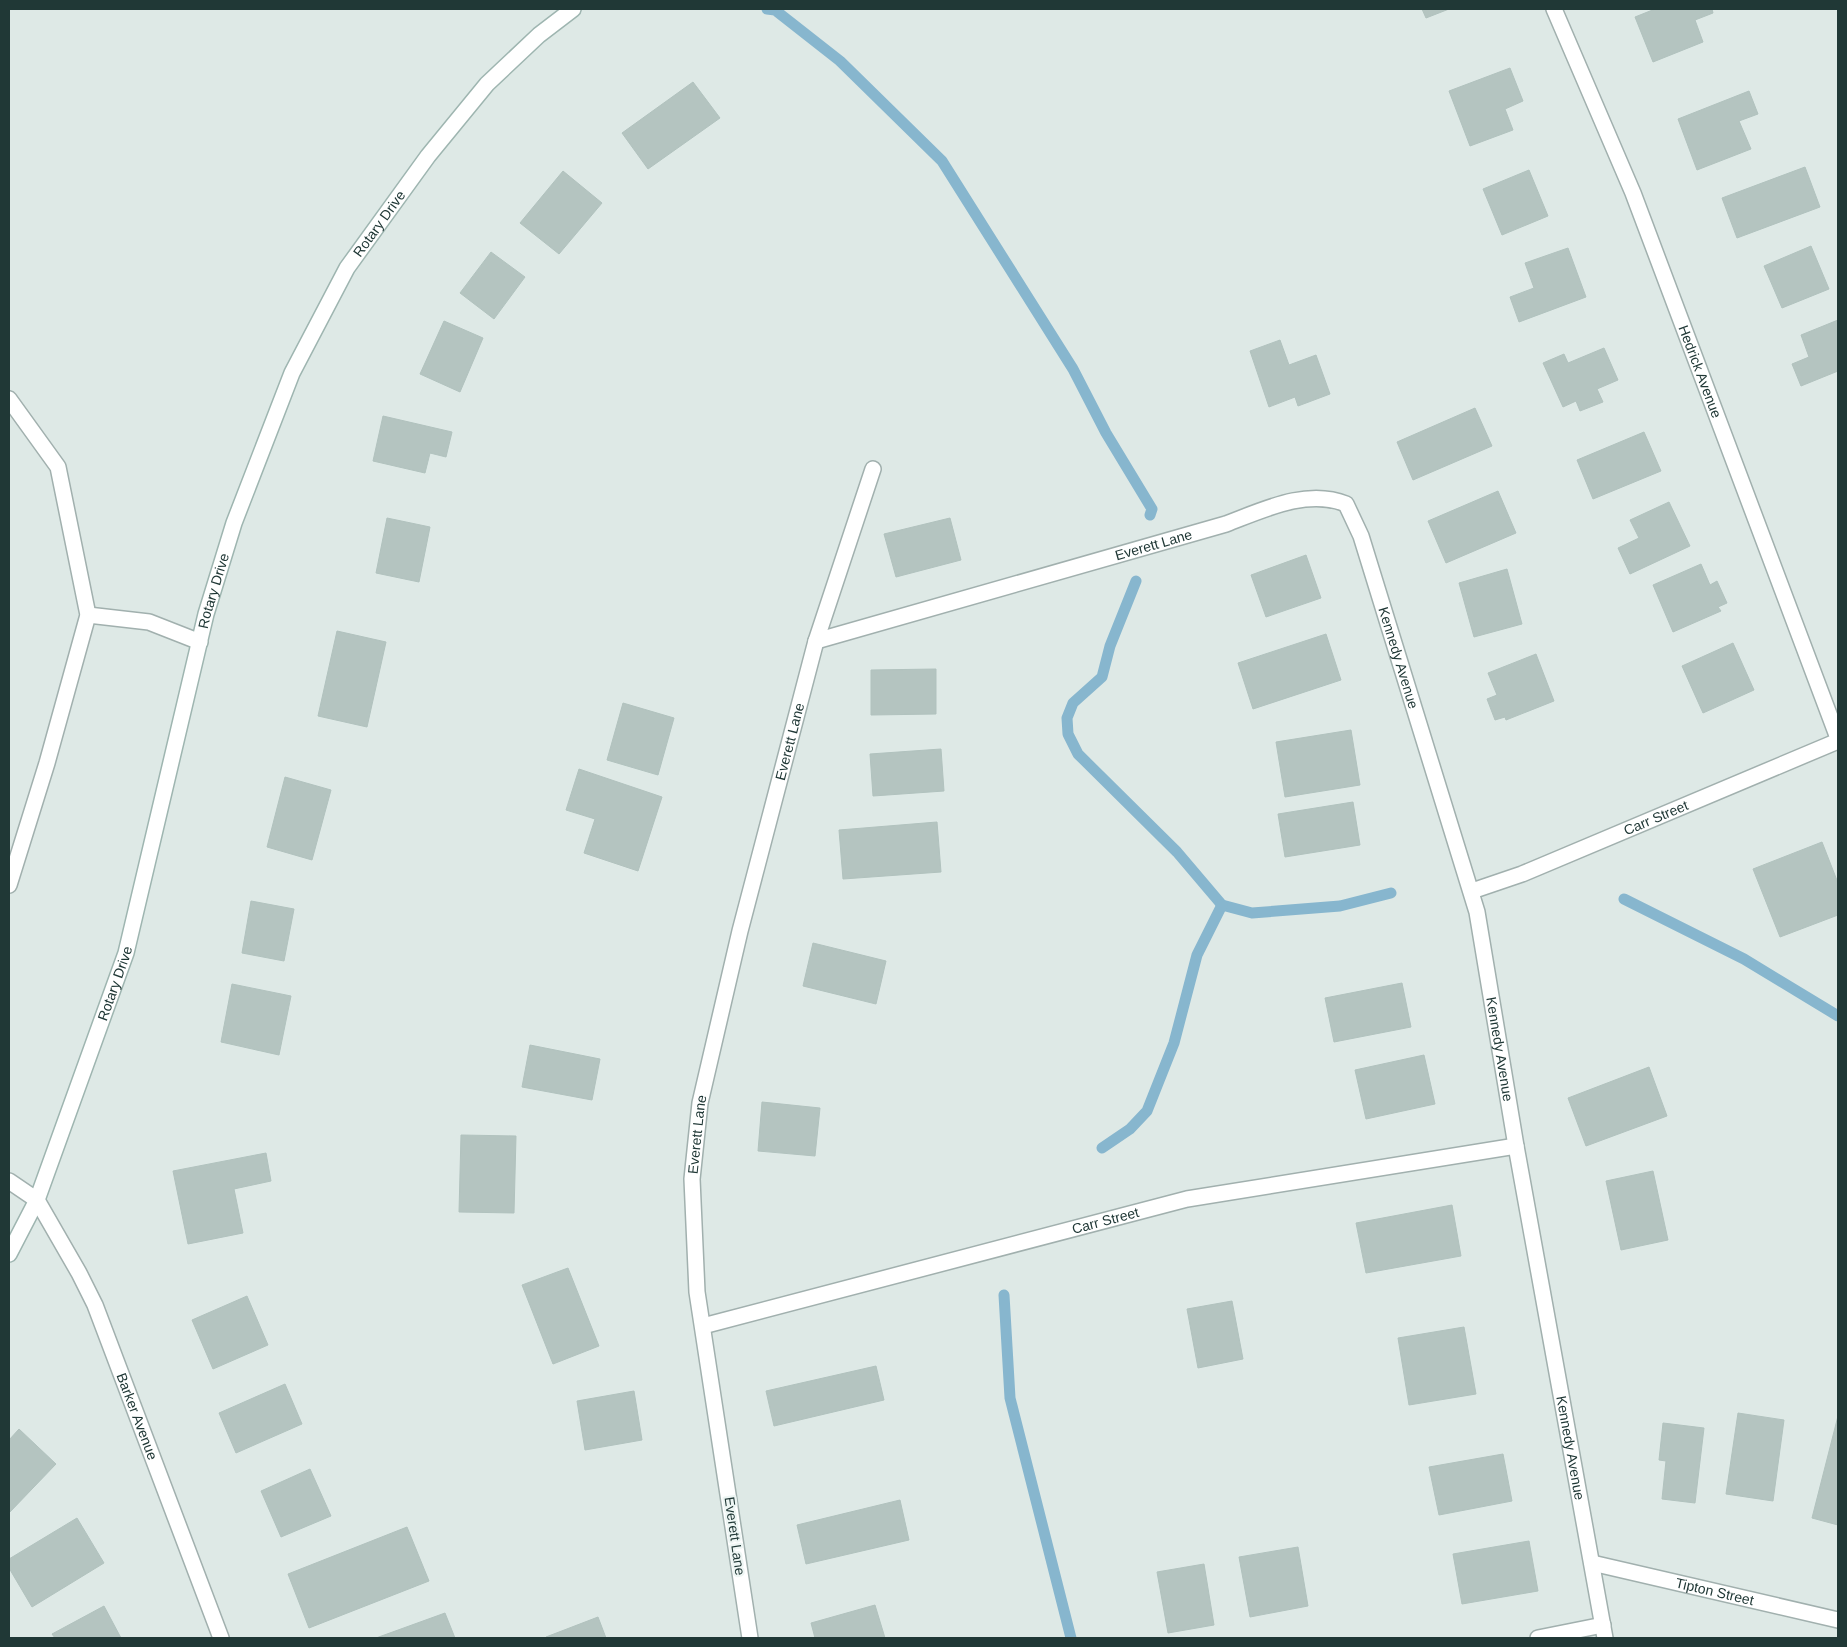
<svg xmlns="http://www.w3.org/2000/svg" width="1847" height="1647" font-family="Helvetica,sans-serif">
<style>
.lines{fill:none;stroke-linecap:round;stroke-linejoin:round}
.stream{stroke:#87b6ce;stroke-width:11}
.building{fill:#b4c4c0;stroke:#b1c2be}
.lane-casing{stroke:#a1b0ae;stroke-width:18}
.street-casing{stroke:#a1b0ae;stroke-width:18}
.secondary-casing{stroke:#9eb5b0;stroke-width:18}
.lane{stroke:#fff;stroke-width:15}
.street{stroke:#fff;stroke-width:15}
.secondary{stroke:#fff;stroke-width:15}
.labels{text-anchor:middle;dominant-baseline:central;stroke-width:4.5;stroke-linejoin:round;paint-order:stroke}
.street-label{font-size:14px;fill:#203836;stroke:#eef6f4}
</style>
<rect width="100%" height="100%" fill="#dee9e6"/>
<g class="lines">
<g class="stream">
<path d="M 767,9 L 775,10 L 840,61 L 942,161 L 1073,369 L 1106,433 L 1152,509 L 1150,515"/>
<path d="M 1136,581 L 1110,646 L 1102,677 L 1073,703 L 1067,718 L 1068,734 L 1078,754 L 1177,852 L 1222,905 L 1252,913 L 1340,906 L 1391,893"/>
<path d="M 1624,899 L 1744,959 L 1838,1016"/>
<path d="M 1102,1148 L 1130,1129 L 1147,1111 L 1174,1043 L 1197,955 L 1222,905"/>
<path d="M 1004,1295 L 1010,1398 L 1071,1638"/>
</g>
</g>
<g class="building">
<path d="M 1422,9 L 1449,9 L 1426,18 Z"/>
<path d="M 1655,9 L 1712,9 L 1713,13 L 1695,20 L 1703,42 L 1653,62 L 1635,17 Z"/>
<path d="M 1510,68 L 1523,101 L 1505,109 L 1513,130 L 1470,146 L 1449,91 Z"/>
<path d="M 693,82 L 720,118 L 648,169 L 622,133 Z"/>
<path d="M 1749,91 L 1758,114 L 1739,121 L 1751,149 L 1697,170 L 1678,119 Z"/>
<path d="M 1805,167 L 1820,207 L 1737,238 L 1722,198 Z"/>
<path d="M 1529,170 L 1548,216 L 1502,235 L 1483,189 Z"/>
<path d="M 563,171 L 602,203 L 559,254 L 520,223 Z"/>
<path d="M 1811,246 L 1829,289 L 1782,308 L 1764,266 Z"/>
<path d="M 1568,248 L 1586,297 L 1519,322 L 1510,297 L 1534,288 L 1525,263 Z"/>
<path d="M 491,252 L 525,277 L 494,319 L 460,293 Z"/>
<path d="M 1838,320 L 1838,371 L 1801,386 L 1792,364 L 1809,357 L 1801,335 Z"/>
<path d="M 444,321 L 483,338 L 460,392 L 420,374 Z"/>
<path d="M 1280,340 L 1289,365 L 1316,355 L 1330,394 L 1298,406 L 1295,397 L 1269,407 L 1250,351 Z"/>
<path d="M 1604,348 L 1618,380 L 1597,389 L 1603,402 L 1580,411 L 1576,401 L 1563,407 L 1543,363 L 1564,354 L 1568,363 Z"/>
<path d="M 1475,408 L 1492,446 L 1413,480 L 1397,442 Z"/>
<path d="M 383,416 L 452,432 L 446,457 L 430,453 L 425,473 L 373,461 Z"/>
<path d="M 1644,432 L 1661,471 L 1593,499 L 1577,460 Z"/>
<path d="M 1498,491 L 1516,533 L 1446,563 L 1428,521 Z"/>
<path d="M 1669,502 L 1690,546 L 1630,574 L 1618,548 L 1639,538 L 1630,520 Z"/>
<path d="M 387,518 L 430,527 L 419,582 L 376,573 Z"/>
<path d="M 950,518 L 961,560 L 896,577 L 884,534 Z"/>
<path d="M 1306,555 L 1321,598 L 1266,617 L 1251,575 Z"/>
<path d="M 1701,564 L 1710,585 L 1717,581 L 1727,603 L 1718,607 L 1721,611 L 1673,632 L 1653,585 Z"/>
<path d="M 1507,569 L 1522,624 L 1474,637 L 1459,583 Z"/>
<path d="M 337,631 L 386,642 L 367,727 L 318,716 Z"/>
<path d="M 1326,634 L 1341,680 L 1253,709 L 1238,663 Z"/>
<path d="M 1733,643 L 1754,690 L 1703,713 L 1682,666 Z"/>
<path d="M 1536,654 L 1554,701 L 1506,720 L 1505,717 L 1495,720 L 1487,699 L 1497,695 L 1488,673 Z"/>
<path d="M 936,669 L 936,714 L 871,715 L 871,670 Z"/>
<path d="M 623,703 L 674,718 L 658,775 L 607,760 Z"/>
<path d="M 1351,730 L 1360,785 L 1285,797 L 1276,742 Z"/>
<path d="M 941,749 L 944,791 L 873,796 L 870,754 Z"/>
<path d="M 579,769 L 662,797 L 638,871 L 584,853 L 595,819 L 566,810 Z"/>
<path d="M 285,777 L 331,790 L 312,860 L 267,847 Z"/>
<path d="M 1353,802 L 1360,845 L 1285,857 L 1278,814 Z"/>
<path d="M 937,822 L 941,872 L 843,879 L 839,830 Z"/>
<path d="M 1822,842 L 1838,883 L 1838,915 L 1780,937 L 1753,869 Z"/>
<path d="M 251,901 L 294,909 L 284,961 L 242,953 Z"/>
<path d="M 813,943 L 886,961 L 876,1004 L 803,986 Z"/>
<path d="M 1402,983 L 1411,1027 L 1334,1042 L 1325,998 Z"/>
<path d="M 232,984 L 291,996 L 279,1055 L 221,1042 Z"/>
<path d="M 530,1045 L 600,1059 L 592,1100 L 522,1087 Z"/>
<path d="M 1424,1055 L 1435,1104 L 1366,1119 L 1355,1070 Z"/>
<path d="M 1649,1067 L 1667,1116 L 1586,1146 L 1568,1098 Z"/>
<path d="M 762,1102 L 820,1108 L 815,1156 L 758,1151 Z"/>
<path d="M 461,1135 L 516,1136 L 514,1213 L 459,1212 Z"/>
<path d="M 266,1153 L 271,1181 L 234,1189 L 243,1233 L 188,1244 L 173,1171 Z"/>
<path d="M 1653,1171 L 1668,1240 L 1621,1250 L 1606,1181 Z"/>
<path d="M 1452,1205 L 1461,1256 L 1366,1273 L 1356,1223 Z"/>
<path d="M 568,1268 L 599,1346 L 553,1364 L 522,1285 Z"/>
<path d="M 247,1296 L 268,1345 L 213,1369 L 192,1320 Z"/>
<path d="M 1232,1301 L 1243,1359 L 1198,1368 L 1187,1309 Z"/>
<path d="M 1464,1327 L 1476,1394 L 1409,1405 L 1398,1338 Z"/>
<path d="M 876,1366 L 884,1400 L 774,1426 L 766,1391 Z"/>
<path d="M 285,1384 L 302,1424 L 236,1453 L 219,1413 Z"/>
<path d="M 634,1391 L 642,1440 L 585,1450 L 577,1401 Z"/>
<path d="M 1738,1413 L 1784,1420 L 1773,1501 L 1726,1494 Z"/>
<path d="M 1838,1416 L 1838,1525 L 1812,1518 Z"/>
<path d="M 1663,1423 L 1704,1428 L 1695,1503 L 1662,1499 L 1666,1461 L 1659,1460 Z"/>
<path d="M 19,1429 L 56,1464 L 9,1513 L 9,1440 Z"/>
<path d="M 1503,1454 L 1512,1501 L 1439,1515 L 1429,1467 Z"/>
<path d="M 310,1469 L 331,1516 L 281,1537 L 261,1491 Z"/>
<path d="M 900,1500 L 909,1540 L 806,1564 L 797,1525 Z"/>
<path d="M 77,1518 L 104,1563 L 32,1607 L 9,1568 L 9,1559 Z"/>
<path d="M 407,1527 L 429,1581 L 309,1628 L 288,1574 Z"/>
<path d="M 1529,1541 L 1538,1591 L 1462,1604 L 1453,1554 Z"/>
<path d="M 1298,1547 L 1308,1606 L 1250,1617 L 1239,1557 Z"/>
<path d="M 1204,1564 L 1214,1625 L 1168,1633 L 1157,1572 Z"/>
<path d="M 875,1605 L 885,1638 L 815,1638 L 811,1623 Z"/>
<path d="M 104,1606 L 121,1638 L 55,1638 L 52,1634 Z"/>
<path d="M 445,1613 L 455,1638 L 376,1638 Z"/>
<path d="M 598,1617 L 606,1638 L 547,1638 L 546,1637 Z"/>
</g>
<g class="lines">
<g class="lane-casing">
<g id="lane">
<path d="M 9,399 L 58,467 L 88,615 L 47,763 L 9,885"/>
<path d="M 88,615 L 149,622 L 200,642"/>
<path d="M 9,1181 L 37,1200"/>
</g>
</g>
<g class="street-casing">
<g id="street">
<path id="s1" d="M 1554,9 L 1633,193 L 1838,738"/>
<path id="s2" d="M 816,641 L 1226,524 C 1263,510 1307,488 1346,504 L 1361,536 L 1477,912 L 1516,1146 L 1605,1638"/>
<path id="s3" d="M 1472,891 L 1522,874 L 1838,741"/>
<path id="s4" d="M 37,1200 L 79,1273 L 95,1305 L 221,1638"/>
<path id="s5" d="M 703,1326 L 1187,1199 L 1516,1146"/>
<path id="s6" d="M 1592,1563 L 1838,1620"/>
<path id="s7" d="M 750,1638 L 697,1292 L 692,1179 L 700,1103 L 740,931 L 816,641 L 873,469"/>
<path d="M 1538,1638 L 1603,1625"/>
</g>
</g>
<g class="secondary-casing">
<g id="secondary">
<path id="s8" d="M 9,1254 L 37,1200 L 126,953 L 206,614 L 234,523 L 292,373 L 347,268 L 428,156 L 487,84 L 539,35 L 573,9"/>
</g>
</g>
<use href="#lane" class="lane"/>
<use href="#street" class="street"/>
<use href="#secondary" class="secondary"/>
</g>
<g class="labels">
<g class="street-label">
<text stroke="none"><textPath href="#s8" startOffset="1101">Rotary Drive</textPath></text>
<text stroke="none"><textPath href="#s1" startOffset="391">Hedrick Avenue</textPath></text>
<text stroke="none"><textPath href="#s2" startOffset="351">Everett Lane</textPath></text>
<text stroke="none"><textPath href="#s8" startOffset="696">Rotary Drive</textPath></text>
<text stroke="none"><textPath href="#s2" startOffset="714">Kennedy Avenue</textPath></text>
<text stroke="none"><textPath href="#s7" startOffset="912">Everett Lane</textPath></text>
<text stroke="none"><textPath href="#s3" startOffset="198">Carr Street</textPath></text>
<text stroke="none"><textPath href="#s8" startOffset="291">Rotary Drive</textPath></text>
<text stroke="none"><textPath href="#s2" startOffset="1119">Kennedy Avenue</textPath></text>
<text stroke="none"><textPath href="#s7" startOffset="508">Everett Lane</textPath></text>
<text stroke="none"><textPath href="#s5" startOffset="416">Carr Street</textPath></text>
<text stroke="none"><textPath href="#s4" startOffset="239">Barker Avenue</textPath></text>
<text stroke="none"><textPath href="#s2" startOffset="1524">Kennedy Avenue</textPath></text>
<text transform="translate(735 1536) rotate(82)">Everett Lane</text>
<text stroke="none"><textPath href="#s6" startOffset="126">Tipton Street</textPath></text>
</g>
</g>
<rect width="1847" height="1647" fill="none" stroke="#203836" stroke-width="20"/>
</svg>
